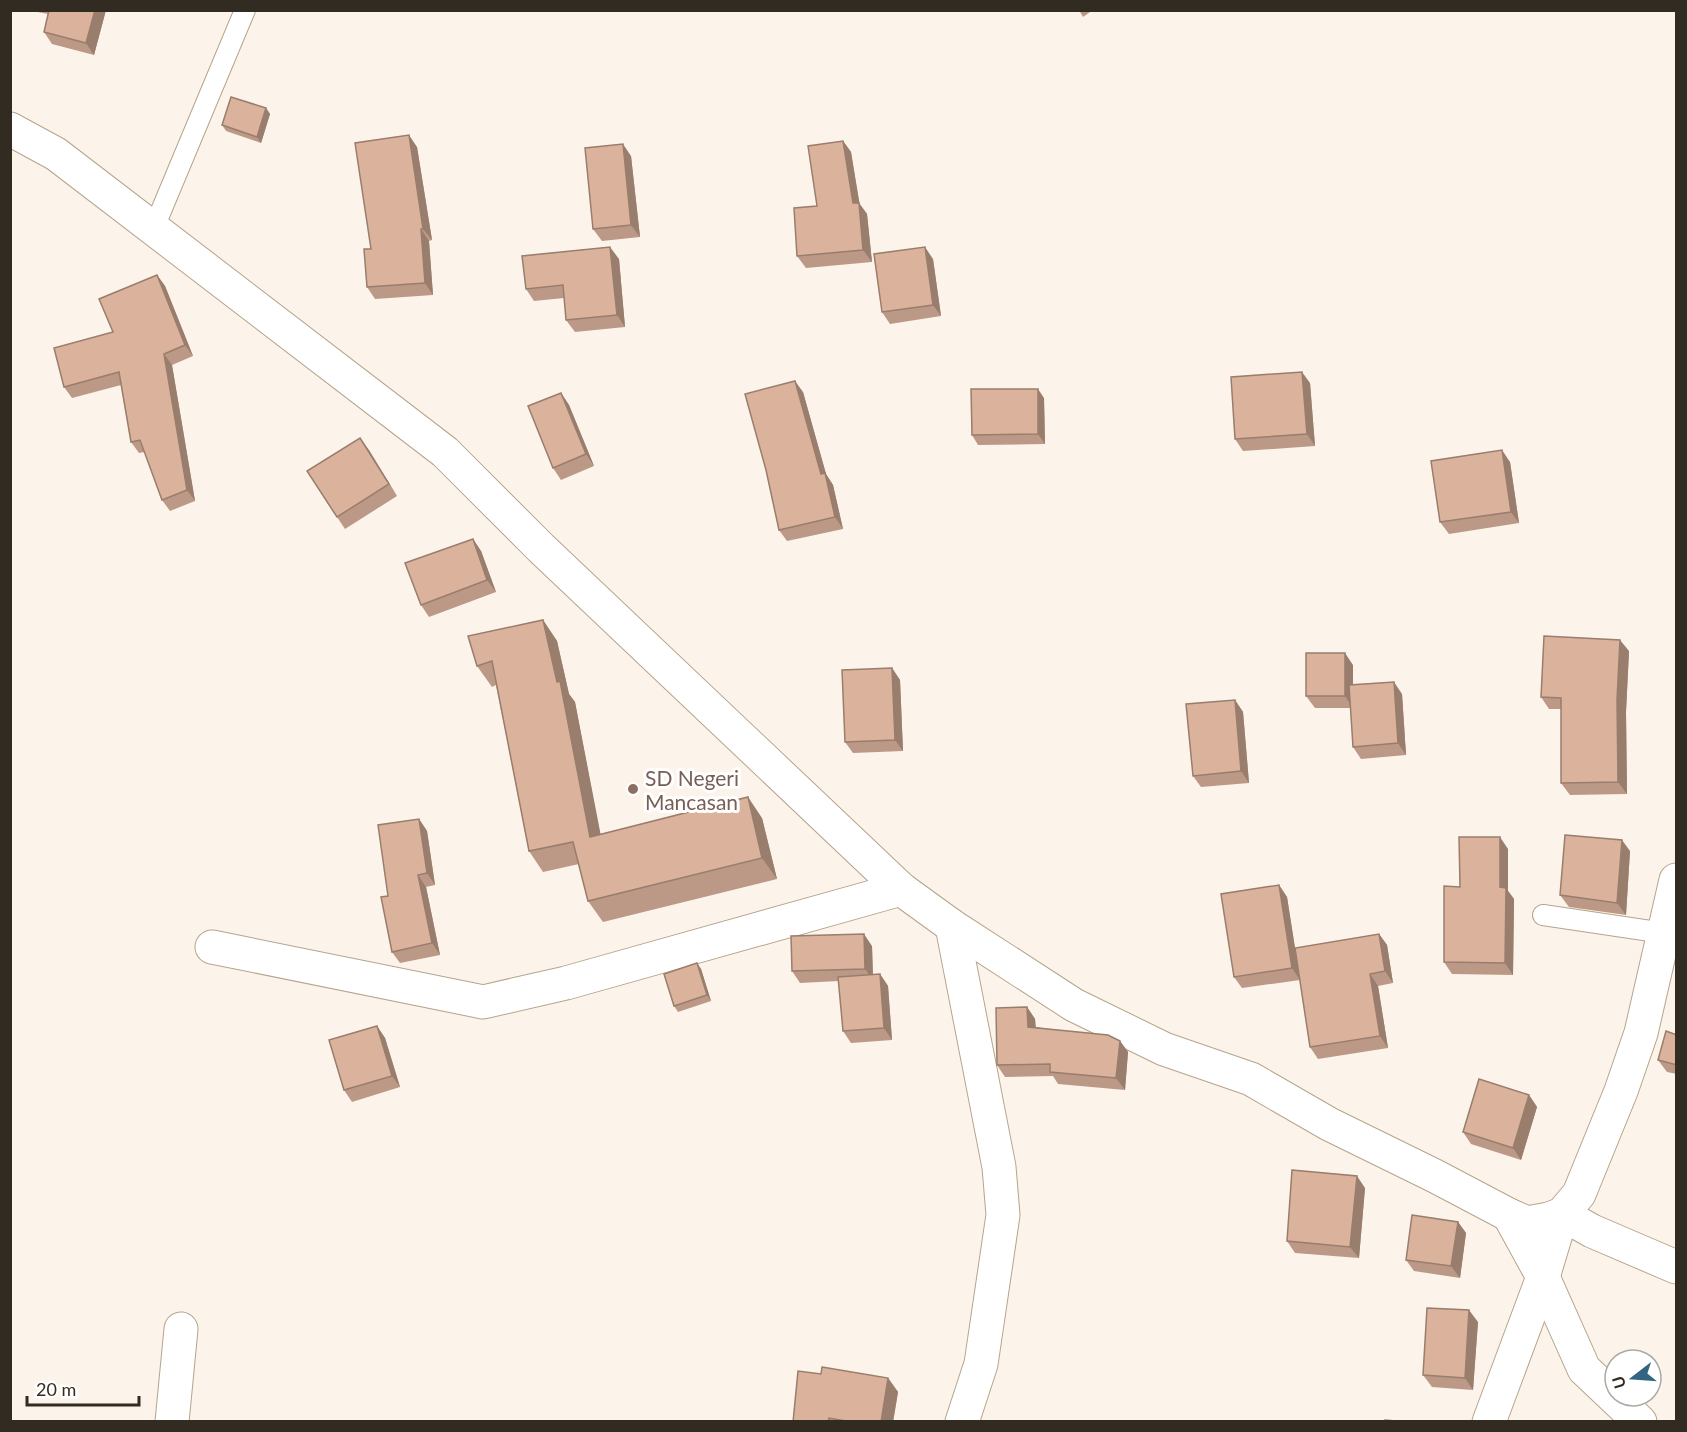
<svg xmlns="http://www.w3.org/2000/svg" width="1687" height="1432" font-family="Lato,sans-serif">
<style>
.lines{fill:none;stroke-linecap:round;stroke-linejoin:round}
.service-casing{stroke:#b6a48b;stroke-width:22}
.minor-casing{stroke:#b6a48b;stroke-width:35}
.tertiary-casing{stroke:#b6a48b;stroke-width:35}
.service{stroke:#fff;stroke-width:20}
.minor{stroke:#fff;stroke-width:33}
.tertiary{stroke:#fff;stroke-width:33}
.wall{fill:#bc9986}
.shaded-wall{fill:#997d6d}
.building{fill:#dbb29c;stroke:#997d6d;stroke-width:1.5}
.education-dot{fill:#8d6e63;stroke:#fff;stroke-width:2}
.labels{text-anchor:middle;dominant-baseline:central;stroke-width:6;stroke-linejoin:round;paint-order:stroke}
.education-label{font-size:21px;fill:#785e54;stroke:#fff;text-anchor:start}
</style>
<rect width="100%" height="100%" fill="#fcf4ea"/>
<g class="lines">
<g class="service-casing">
<g id="service">
<path d="M 153,230 L 245,10"/>
<path d="M 1543,915 L 1664,933"/>
</g>
</g>
<g class="minor-casing">
<g id="minor">
<path d="M 952,926 L 999,1167 L 1003,1215 L 981,1364 L 962,1422"/>
<path d="M 212,947 L 483,1002 L 566,983 L 901,889"/>
<path d="M 1509,1215 L 1543,1277 L 1584,1369 L 1640,1422"/>
<path d="M 172,1422 L 181,1329"/>
<path d="M 1489,1422 L 1543,1277 L 1562,1214 L 1592,1231 L 1676,1267"/>
</g>
</g>
<g class="tertiary-casing">
<path id="tertiary" d="M 10,129 L 56,154 L 445,452 L 541,548 L 901,889 L 952,926 L 1074,1005 L 1164,1049 L 1251,1079 L 1329,1124 L 1435,1176 L 1509,1215 L 1527,1223 L 1549,1219 L 1562,1214 L 1579,1194 L 1621,1091 L 1641,1033 L 1676,880"/>
</g>
<use href="#service" class="service"/>
<use href="#minor" class="minor"/>
<use href="#tertiary" class="tertiary"/>
</g>
<g class="wall">
<path d="M 27,10 L 106,10 L 94,55 L 52,44 L 44,32 L 48,14 Z"/>
<path d="M 1079,10 L 1093,10 L 1083,17 Z"/>
<path d="M 266,108 L 270,114 L 261,143 L 226,131 L 222,125 Z"/>
<path d="M 843,141 L 851,152 L 859,203 L 867,214 L 872,262 L 806,268 L 797,256 Z"/>
<path d="M 417,147 L 432,240 L 429,241 L 433,295 L 375,299 L 367,287 L 371,249 Z"/>
<path d="M 631,156 L 640,237 L 602,241 L 593,229 Z"/>
<path d="M 619,259 L 625,327 L 575,332 L 566,320 L 564,298 L 534,301 L 526,289 Z"/>
<path d="M 933,259 L 941,316 L 890,324 L 882,312 Z"/>
<path d="M 157,275 L 165,286 L 193,356 L 172,365 L 195,501 L 170,511 L 162,500 L 145,452 L 139,453 L 131,442 L 121,385 L 72,398 L 64,387 L 113,332 Z"/>
<path d="M 1310,383 L 1315,446 L 1243,451 L 1235,439 Z"/>
<path d="M 803,392 L 826,474 L 833,485 L 843,529 L 787,541 L 779,530 Z"/>
<path d="M 561,393 L 569,405 L 594,466 L 561,480 L 553,468 Z"/>
<path d="M 1044,398 L 1045,444 L 978,445 L 972,435 Z"/>
<path d="M 360,438 L 397,496 L 345,529 L 337,517 Z"/>
<path d="M 1510,462 L 1519,523 L 1449,534 L 1440,522 Z"/>
<path d="M 473,539 L 481,551 L 496,592 L 429,617 L 421,605 Z"/>
<path d="M 543,620 L 557,641 L 569,694 L 575,702 L 600,834 L 762,818 L 777,879 L 603,922 L 588,901 L 579,864 L 543,872 L 529,851 L 496,685 L 492,687 L 477,666 Z"/>
<path d="M 1629,651 L 1626,712 L 1627,794 L 1570,795 L 1561,783 L 1561,709 L 1549,709 L 1541,697 Z"/>
<path d="M 1353,665 L 1353,685 L 1402,694 L 1406,755 L 1361,759 L 1353,747 L 1351,708 L 1315,708 L 1306,696 Z"/>
<path d="M 892,668 L 900,680 L 903,751 L 853,753 L 845,742 Z"/>
<path d="M 1235,700 L 1243,712 L 1249,783 L 1201,787 L 1193,776 Z"/>
<path d="M 419,819 L 427,831 L 435,885 L 426,887 L 440,955 L 400,963 L 392,952 L 388,896 Z"/>
<path d="M 1508,849 L 1508,891 L 1514,899 L 1513,975 L 1452,974 L 1444,962 Z"/>
<path d="M 1630,851 L 1626,915 L 1569,907 L 1560,895 Z"/>
<path d="M 1279,885 L 1287,897 L 1295,948 L 1379,934 L 1387,945 L 1393,983 L 1378,986 L 1388,1048 L 1318,1059 L 1310,1047 L 1300,980 L 1242,988 L 1234,977 Z"/>
<path d="M 872,946 L 873,974 L 880,974 L 888,986 L 892,1040 L 851,1043 L 843,1031 L 839,981 L 800,983 L 792,971 Z"/>
<path d="M 697,963 L 701,969 L 711,1001 L 678,1012 L 674,1006 Z"/>
<path d="M 1027,1007 L 1035,1019 L 1036,1027 L 1120,1041 L 1128,1052 L 1125,1090 L 1058,1084 L 1053,1076 L 1005,1077 L 997,1065 Z"/>
<path d="M 377,1026 L 385,1038 L 400,1087 L 352,1102 L 344,1090 Z"/>
<path d="M 1677,1035 L 1677,1074 L 1667,1072 L 1658,1060 Z"/>
<path d="M 1529,1095 L 1537,1107 L 1521,1160 L 1471,1144 L 1463,1132 Z"/>
<path d="M 1365,1188 L 1359,1258 L 1295,1253 L 1287,1241 Z"/>
<path d="M 1458,1222 L 1466,1233 L 1460,1278 L 1414,1271 L 1406,1260 Z"/>
<path d="M 1478,1322 L 1473,1390 L 1432,1387 L 1423,1375 Z"/>
<path d="M 821,1374 L 888,1378 L 898,1392 L 893,1422 L 793,1422 Z"/>
</g>
<g class="shaded-wall">
<path d="M 95,10 L 106,10 L 94,55 L 86,43 Z"/>
<path d="M 266,108 L 270,114 L 261,143 L 257,137 Z"/>
<path d="M 409,135 L 417,147 L 432,240 L 423,229 Z"/>
<path d="M 843,141 L 851,152 L 860,206 L 859,203 L 867,214 L 872,262 L 863,250 L 853,203 Z"/>
<path d="M 623,144 L 631,156 L 640,237 L 631,225 Z"/>
<path d="M 421,229 L 429,241 L 433,295 L 425,283 Z"/>
<path d="M 610,247 L 619,259 L 625,327 L 617,315 Z"/>
<path d="M 925,247 L 933,259 L 941,316 L 933,305 Z"/>
<path d="M 157,275 L 165,286 L 193,356 L 185,345 Z"/>
<path d="M 164,354 L 172,365 L 195,501 L 187,490 Z"/>
<path d="M 1302,372 L 1310,383 L 1315,446 L 1307,434 Z"/>
<path d="M 795,381 L 803,392 L 826,474 L 833,485 L 843,529 L 835,517 L 821,474 Z"/>
<path d="M 1038,389 L 1044,398 L 1045,444 L 1038,434 Z"/>
<path d="M 561,393 L 569,405 L 594,466 L 586,454 Z"/>
<path d="M 360,438 L 369,450 L 397,496 L 389,484 Z"/>
<path d="M 1502,450 L 1510,462 L 1519,523 L 1511,512 Z"/>
<path d="M 473,539 L 481,551 L 496,592 L 487,580 Z"/>
<path d="M 543,620 L 557,641 L 569,694 L 575,702 L 605,857 L 590,837 Z"/>
<path d="M 1620,640 L 1629,651 L 1626,712 L 1627,794 L 1618,782 L 1617,700 Z"/>
<path d="M 1345,653 L 1353,665 L 1353,708 L 1345,696 Z"/>
<path d="M 892,668 L 900,680 L 903,751 L 895,740 Z"/>
<path d="M 1394,682 L 1402,694 L 1406,755 L 1398,743 Z"/>
<path d="M 1235,700 L 1243,712 L 1249,783 L 1241,771 Z"/>
<path d="M 748,797 L 762,818 L 777,879 L 762,858 Z"/>
<path d="M 419,819 L 427,831 L 435,885 L 427,873 Z"/>
<path d="M 1500,837 L 1508,849 L 1508,891 L 1514,899 L 1513,975 L 1505,963 L 1500,887 Z"/>
<path d="M 1622,840 L 1630,851 L 1626,915 L 1617,903 Z"/>
<path d="M 418,875 L 426,887 L 440,955 L 432,943 Z"/>
<path d="M 1279,885 L 1287,897 L 1300,980 L 1292,968 Z"/>
<path d="M 864,934 L 872,946 L 873,980 L 865,969 Z"/>
<path d="M 1379,934 L 1387,945 L 1393,983 L 1385,971 Z"/>
<path d="M 697,963 L 701,969 L 711,1001 L 707,995 Z"/>
<path d="M 880,974 L 888,986 L 892,1040 L 884,1028 Z"/>
<path d="M 1370,974 L 1378,986 L 1388,1048 L 1380,1036 Z"/>
<path d="M 1027,1007 L 1035,1019 L 1036,1038 L 1028,1027 Z"/>
<path d="M 377,1026 L 385,1038 L 400,1087 L 392,1076 Z"/>
<path d="M 1120,1041 L 1128,1052 L 1125,1090 L 1116,1078 Z"/>
<path d="M 1529,1095 L 1537,1107 L 1521,1160 L 1513,1148 Z"/>
<path d="M 1357,1176 L 1365,1188 L 1359,1258 L 1350,1247 Z"/>
<path d="M 1458,1222 L 1466,1233 L 1460,1278 L 1451,1266 Z"/>
<path d="M 1469,1310 L 1478,1322 L 1473,1390 L 1465,1378 Z"/>
<path d="M 888,1378 L 898,1392 L 893,1422 L 881,1422 Z"/>
</g>
<g class="building">
<path d="M 49,10 L 95,10 L 86,43 L 44,32 Z"/>
<path d="M 231,97 L 266,108 L 257,137 L 222,125 Z"/>
<path d="M 409,135 L 423,229 L 421,229 L 425,283 L 367,287 L 364,249 L 371,249 L 355,143 Z"/>
<path d="M 843,141 L 853,203 L 859,203 L 863,250 L 797,256 L 794,208 L 817,206 L 808,146 Z"/>
<path d="M 623,144 L 631,225 L 593,229 L 585,148 Z"/>
<path d="M 610,247 L 617,315 L 566,320 L 563,285 L 526,289 L 522,256 Z"/>
<path d="M 925,247 L 933,305 L 882,312 L 874,254 Z"/>
<path d="M 157,275 L 185,345 L 164,354 L 187,490 L 162,500 L 140,440 L 131,442 L 119,372 L 64,387 L 54,348 L 113,332 L 99,299 Z"/>
<path d="M 1302,372 L 1307,434 L 1235,439 L 1231,377 Z"/>
<path d="M 795,381 L 821,474 L 825,473 L 835,517 L 779,530 L 766,470 L 745,394 Z"/>
<path d="M 971,389 L 1038,389 L 1038,434 L 972,435 Z"/>
<path d="M 561,393 L 586,454 L 553,468 L 528,406 Z"/>
<path d="M 360,438 L 389,484 L 337,517 L 307,471 Z"/>
<path d="M 1502,450 L 1511,512 L 1440,522 L 1431,461 Z"/>
<path d="M 473,539 L 487,580 L 421,605 L 405,563 Z"/>
<path d="M 543,620 L 557,682 L 560,681 L 590,837 L 748,797 L 762,858 L 588,901 L 573,842 L 529,851 L 492,661 L 477,666 L 468,636 Z"/>
<path d="M 1544,636 L 1620,640 L 1617,700 L 1618,782 L 1561,783 L 1561,698 L 1541,697 Z"/>
<rect x="1306" y="653" width="39" height="43"/>
<path d="M 892,668 L 895,740 L 845,742 L 842,670 Z"/>
<path d="M 1394,682 L 1398,743 L 1353,747 L 1349,685 Z"/>
<path d="M 1235,700 L 1241,771 L 1193,776 L 1186,704 Z"/>
<path d="M 419,819 L 427,873 L 418,875 L 432,943 L 392,952 L 381,897 L 388,896 L 378,825 Z"/>
<path d="M 1565,835 L 1622,840 L 1617,903 L 1560,895 Z"/>
<path d="M 1459,837 L 1500,837 L 1500,887 L 1506,888 L 1505,963 L 1444,962 L 1444,886 L 1460,887 Z"/>
<path d="M 1279,885 L 1292,968 L 1234,977 L 1221,894 Z"/>
<path d="M 864,934 L 865,969 L 792,971 L 791,936 Z"/>
<path d="M 1379,934 L 1385,971 L 1370,974 L 1380,1036 L 1310,1047 L 1295,948 Z"/>
<path d="M 697,963 L 707,995 L 674,1006 L 664,974 Z"/>
<path d="M 880,974 L 884,1028 L 843,1031 L 838,977 Z"/>
<path d="M 1027,1007 L 1028,1027 L 1108,1035 L 1120,1041 L 1116,1078 L 1050,1072 L 1050,1064 L 997,1065 L 996,1008 Z"/>
<path d="M 377,1026 L 392,1076 L 344,1090 L 329,1040 Z"/>
<path d="M 1666,1031 L 1677,1035 L 1677,1065 L 1658,1060 Z"/>
<path d="M 1479,1079 L 1529,1095 L 1513,1148 L 1463,1132 Z"/>
<path d="M 1292,1170 L 1357,1176 L 1350,1247 L 1287,1241 Z"/>
<path d="M 1412,1215 L 1458,1222 L 1451,1266 L 1406,1260 Z"/>
<path d="M 1427,1308 L 1469,1310 L 1465,1378 L 1423,1375 Z"/>
<path d="M 822,1367 L 888,1378 L 881,1422 L 852,1422 L 829,1418 L 828,1422 L 793,1422 L 798,1371 L 821,1374 Z"/>
<path d="M 1385,1420 L 1407,1422 L 1384,1422 Z"/>
</g>
<circle class="education-dot" cx="633" cy="789" r="6"/>
<g class="labels">
<g class="education-label">
<text x="645" y="777">SD Negeri<tspan x="645" dy="24">Mancasan</tspan></text>
</g>
</g>
<rect width="1687" height="1432" fill="none" stroke="#322b21" stroke-width="24"/>
<g transform="translate(1633 1378) rotate(253)"><circle r="28" fill="#ffffff" stroke="#adaaa6" stroke-width="1.5"/>
<path d="M0-4.5L10 22L0 15L-10 22Z" fill="#326582"/>
<text y="-9" font-size="16" font-weight="bold" text-anchor="middle" fill="#322b21">U</text>
</g>
<path d="M27 1396v9h112v-9" fill="none" stroke="#322b21" stroke-width="3"/>
<text x="36" y="1396" font-size="18" fill="#322b21" stroke="#ffffff" stroke-width="4.5" paint-order="stroke">20 m</text>
</svg>
